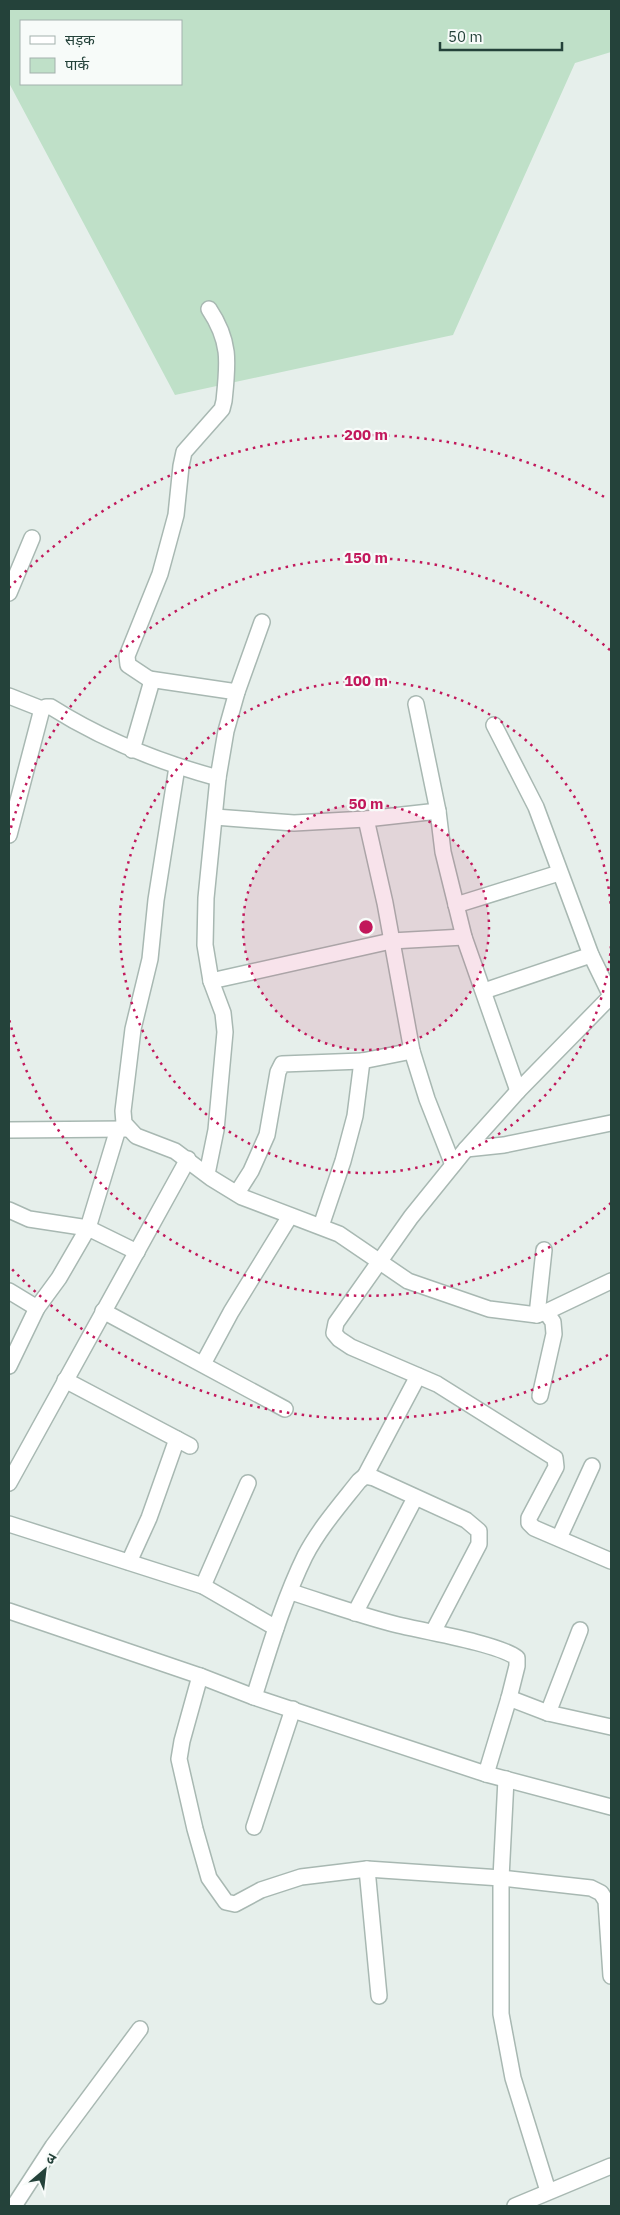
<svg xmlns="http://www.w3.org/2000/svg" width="620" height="2215" font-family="'IBM Plex Sans','Noto Sans Devanagari',sans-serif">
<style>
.green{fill:#bfe0c8;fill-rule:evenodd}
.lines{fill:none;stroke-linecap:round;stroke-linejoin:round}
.minor-casing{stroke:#a8b8b2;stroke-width:18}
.minor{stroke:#fff;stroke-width:15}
.ring{fill:none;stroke:#c2185b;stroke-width:2.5;stroke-dasharray:2.5 5}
.centre{fill:#c2185b;stroke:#f7fbf9;stroke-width:2.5}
.ring-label{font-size:15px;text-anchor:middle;font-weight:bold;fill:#c2185b;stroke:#f7fbf9;stroke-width:4.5;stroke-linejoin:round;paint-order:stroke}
</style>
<rect width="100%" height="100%" fill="#e6efeb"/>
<path class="green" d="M 9,9 L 611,9 L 611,52 L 575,63 L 453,335 L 175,395 L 9,83 ZM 21,21 L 181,21 L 181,84 L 21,84 Z"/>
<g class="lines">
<g class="minor-casing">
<g id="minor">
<path d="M 9,593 L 32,538"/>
<path d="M 149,679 L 237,692"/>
<path d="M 9,696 L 42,709 L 46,707 L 51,707 C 103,740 159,762 218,778"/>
<path d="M 416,704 L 438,811 L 443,852 L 464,937 L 518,1091"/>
<path d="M 494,725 L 536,807 L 591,955 L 611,996"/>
<path d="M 132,750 L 151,684 L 149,679 L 128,665 L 127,656 L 160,574 L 176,515 L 181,466 L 184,452 L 222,409 L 224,401 C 228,363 231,342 209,309"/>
<path d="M 177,767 L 156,900 L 150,959 L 133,1029 L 123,1111 L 124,1123 L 136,1136 L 175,1151 L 211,1178 L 242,1197 L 339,1234 L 408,1281 L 489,1309 L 537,1315 L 546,1312 L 611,1281"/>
<path d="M 215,817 L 294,823 L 366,819 L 438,811"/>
<path d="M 366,819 L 385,903 L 412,1051 L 427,1099 L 453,1165"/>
<path d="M 9,835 L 42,709"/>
<path d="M 456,905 L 559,873"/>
<path d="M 211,981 L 391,941 L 464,937"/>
<path d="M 484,991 L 591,955"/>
<path d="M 611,996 L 518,1091 L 466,1149 L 411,1217 L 336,1323 L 334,1333 L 339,1339 L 351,1347 L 437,1384 L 550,1455 L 555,1458 L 556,1467 L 529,1518 L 529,1523 L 534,1528 L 611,1561"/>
<path d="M 9,1130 L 126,1129"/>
<path d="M 466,1149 L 504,1145 L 611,1123"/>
<path d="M 207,1174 L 216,1130 L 225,1032 L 223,1013 L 211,981 L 205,945 L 206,898 L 218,778 L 226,731 L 237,692 L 262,622"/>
<path d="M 237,1193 L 251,1171 L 267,1135 L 278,1072 L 282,1064 L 362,1061 L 412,1051"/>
<path d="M 9,1210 L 29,1219 L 88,1228 L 137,1252"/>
<path d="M 321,1226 L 343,1161 L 355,1116 L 362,1061"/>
<path d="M 9,1291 L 37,1308"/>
<path d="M 103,1311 L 285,1409"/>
<path d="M 537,1315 L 544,1250"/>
<path d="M 203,1364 L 231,1312 L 290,1216"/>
<path d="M 9,1366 L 37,1308 L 59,1278 L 88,1228 L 118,1129"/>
<path d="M 65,1380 L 190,1446"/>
<path d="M 540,1396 L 554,1334 L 553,1322 L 546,1312"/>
<path d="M 365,1476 L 418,1376"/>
<path d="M 9,1483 L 188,1159"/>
<path d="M 9,1524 L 203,1586 L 276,1628"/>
<path d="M 559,1538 L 592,1466"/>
<path d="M 129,1562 L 149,1518 L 177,1439"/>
<path d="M 203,1586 L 248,1483"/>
<path d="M 291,1592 C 326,1603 362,1616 398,1625 C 423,1631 500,1644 517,1658 L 517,1666 L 509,1698 L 486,1774"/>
<path d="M 9,1611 L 200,1676 L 254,1697 L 486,1774 L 611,1807"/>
<path d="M 355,1613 L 415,1498"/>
<path d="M 200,1676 L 182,1741 L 179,1759 L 195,1829 L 209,1878 L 226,1902 L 235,1904 L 261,1890 L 301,1877 L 367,1869 L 501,1878 L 591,1888 L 601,1893 L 606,1901 L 611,1976"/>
<path d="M 254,1697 C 269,1650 283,1601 305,1556 C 319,1529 340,1505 359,1481 L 365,1476 L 374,1478 L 466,1520 L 479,1531 L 479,1544 L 433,1632"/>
<path d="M 509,1698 L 548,1713 L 611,1727"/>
<path d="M 548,1713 L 580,1630"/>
<path d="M 506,1779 L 501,1878 L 501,2014 L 513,2078 L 548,2191"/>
<path d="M 254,1827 L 293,1709"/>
<path d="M 367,1869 L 379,1996"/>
<path d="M 14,2206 L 53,2146 L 140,2029"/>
<path d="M 515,2206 L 611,2166"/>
</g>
</g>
<use href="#minor" class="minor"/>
</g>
<circle cx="366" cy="927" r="123" fill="#c2185b" fill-opacity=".12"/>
<g class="ring">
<circle cx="366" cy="927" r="123"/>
<path d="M611 946A246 246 0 1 1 611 908"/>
<path d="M611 1203A369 369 0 0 1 9 1019M9 835A369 369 0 0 1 611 651"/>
<path d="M608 1355A492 492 0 0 1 9 1266M9 588A492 492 0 0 1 608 499"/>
</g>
<circle cx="366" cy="927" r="8" class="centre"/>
<g class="ring-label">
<text x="366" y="440">200 m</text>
<text x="366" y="563">150 m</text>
<text x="366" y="686">100 m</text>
<text x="366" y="809">50 m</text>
</g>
<rect width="620" height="2215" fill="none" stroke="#24423a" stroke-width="20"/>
<rect x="20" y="20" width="162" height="65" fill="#f7fbf9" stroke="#a3b1ad"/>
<rect x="30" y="36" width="25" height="8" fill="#ffffff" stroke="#a3b1ad"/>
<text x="65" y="45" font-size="15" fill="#24423a">सड़क</text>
<rect x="30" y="58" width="25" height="15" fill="#bfe0c8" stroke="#a3b1ad"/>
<text x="65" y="70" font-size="15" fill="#24423a">पार्क</text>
<g transform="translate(45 2170) rotate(28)" stroke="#f7fbf9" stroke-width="4" paint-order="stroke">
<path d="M0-4L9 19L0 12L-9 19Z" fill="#24423a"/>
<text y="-8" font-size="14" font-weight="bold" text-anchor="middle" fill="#24423a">उ</text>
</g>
<path d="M440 42v8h122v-8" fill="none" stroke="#24423a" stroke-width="2.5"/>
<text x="448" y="42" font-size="15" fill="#24423a" stroke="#f7fbf9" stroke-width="4" paint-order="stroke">50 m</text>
</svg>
